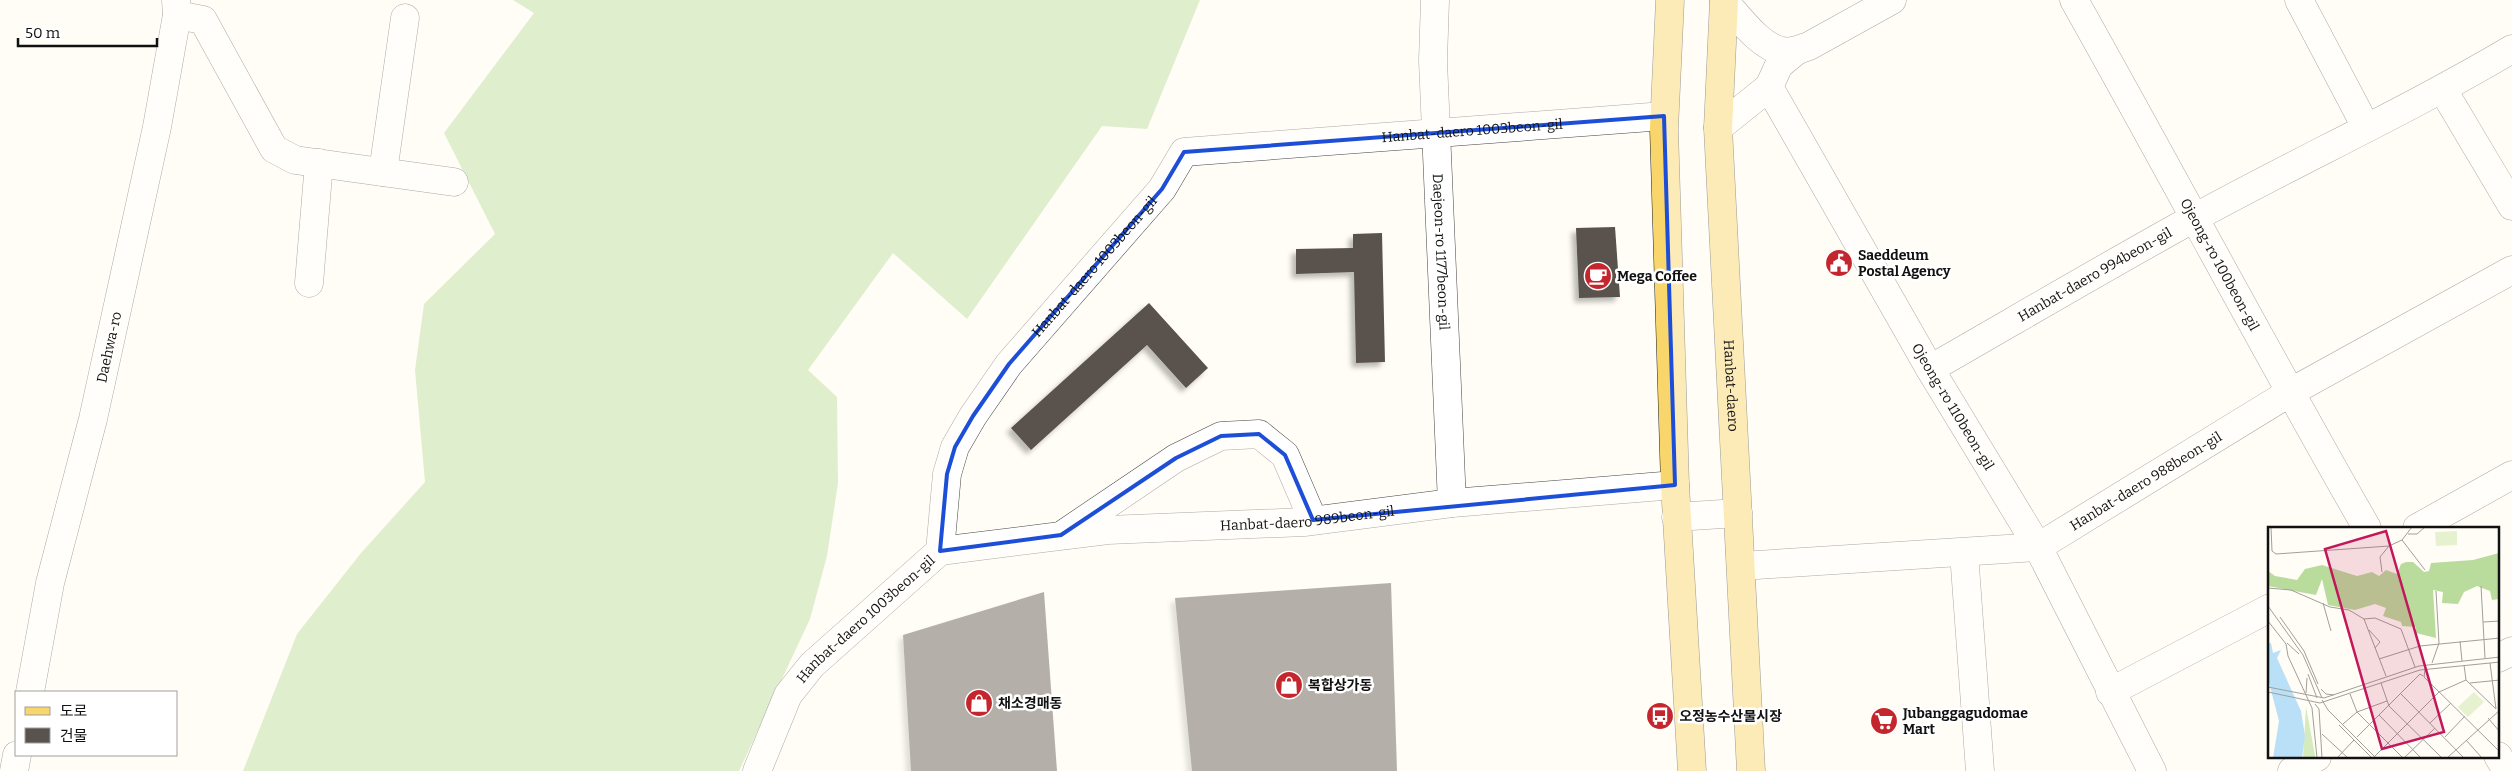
<svg xmlns="http://www.w3.org/2000/svg" width="2512" height="771" font-family="Bitter,'Noto Sans KR',serif">
<style>
.forest{fill:#b9dc9c}
.building{fill:#5a524d;filter:url(#shadow)}
.lines{fill:none;stroke-linecap:round;stroke-linejoin:round}
.minor-casing{stroke:#444;stroke-width:29}
.major-casing{stroke:#222;stroke-width:29}
.minor{stroke:#fff;stroke-width:28}
.major{stroke:#f9d66b;stroke-width:28}
.marked{fill:none;stroke:#1d4ed8;stroke-width:4;stroke-linejoin:round}
.labels{text-anchor:middle;dominant-baseline:central;stroke-width:5;stroke-linejoin:round;paint-order:stroke}
.street-label{font-size:14px;fill:#111;stroke:#fff}
.poi-label{font-size:14px;font-weight:bold;fill:#111;stroke:#fff;text-anchor:start}
.inset-road{fill:none;stroke:#a09f9a;stroke-width:1}
.view{fill:#c2185b;fill-opacity:0.15;stroke:#c2185b;stroke-width:2.5}
.inset-edge{fill:none;stroke:#111;stroke-width:2.5}
</style>
<defs>
<filter id="shadow"><feDropShadow dx="-4.5" dy="4.5" stdDeviation="2.5" flood-color="#0004"/></filter>
</defs>
<rect width="100%" height="100%" fill="#fffdf5"/>
<path class="forest" d="M 513,0 L 1200,0 L 1147,129 L 1102,126 L 967,319 L 893,253 L 808,370 L 837,397 L 838,483 L 827,556 L 810,619 L 739,771 L 243,771 L 297,634 L 361,553 L 425,482 L 415,370 L 424,304 L 495,234 L 444,133 L 534,13 Z"/>
<g class="building">
<path d="M 1615,227 L 1620,297 L 1579,298 L 1576,228 Z"/>
<path d="M 1382,233 L 1385,362 L 1356,363 L 1354,272 L 1296,274 L 1296,249 L 1353,248 L 1353,234 Z"/>
<path d="M 1149,303 L 1208,368 L 1186,388 L 1147,345 L 1031,450 L 1011,428 Z"/>
<path d="M 1391,583 L 1397,771 L 1192,771 L 1175,598 Z"/>
<path d="M 1044,592 L 1057,771 L 911,771 L 903,635 Z"/>
</g>
<g class="lines">
<g class="minor-casing">
<g id="minor">
<path id="s1" d="M 1435,0 L 1433,61 L 1452,503"/>
<path id="s2" d="M 2074,0 C 2173,176 2267,354 2367,528"/>
<path d="M 2299,0 L 2366,127"/>
<path d="M 1724,1 C 1740,18 1759,46 1782,51 C 1791,53 1801,49 1809,46 L 1892,0"/>
<path d="M 177,15 L 203,20 L 274,149 L 295,160 L 454,182"/>
<path id="s3" d="M 1796,51 L 1779,65 L 1769,87 L 1930,369 L 2038,547 L 2152,771"/>
<path d="M 2443,90 L 2512,206"/>
<path d="M 1718,128 L 1769,87"/>
<path d="M 383,172 L 405,18"/>
<path d="M 309,283 L 319,163"/>
<path id="s4" d="M 1930,369 C 2019,318 2107,266 2196,217 C 2300,160 2409,110 2512,49"/>
<path d="M 1676,517 L 1738,513"/>
<path d="M 2417,528 L 2512,475"/>
<path d="M 1065,533 L 1176,458 L 1221,436 L 1259,434 L 1285,455 L 1313,520"/>
<path id="s5" d="M 940,551 L 1108,530 L 1304,522 L 1452,503 L 1675,485"/>
<path d="M 1964,553 L 1980,771"/>
<path id="s6" d="M 1741,566 L 2038,547 L 2289,393 L 2512,270"/>
<path d="M 2498,658 L 2512,651"/>
<path id="s7" d="M 30,692 L 50,583 L 93,419 L 157,127 L 177,15 L 176,0"/>
<path d="M 2110,692 L 2270,608"/>
<path d="M 2498,756 L 2507,771"/>
<path d="M 14,771 L 17,755"/>
<path id="s8" d="M 757,771 L 788,695 L 812,665 L 940,551 L 947,474 L 955,447 L 973,416 L 1009,364 L 1162,189 L 1184,152 L 1664,116"/>
<path d="M 2292,771 L 2317,757"/>
</g>
</g>
<g class="major-casing">
<g id="major">
<path d="M 1670,0 L 1664,129 L 1675,485 L 1692,771"/>
<path id="s9" d="M 1724,0 L 1718,128 L 1751,771"/>
</g>
</g>
<use href="#minor" class="minor"/>
<use href="#major" class="major"/>
</g>
<path d="M0 0H2512V771H0ZM 1664,116 L 1675,485 L 1313,520 L 1285,455 L 1259,434 L 1221,436 L 1176,458 L 1061,535 L 940,551 L 947,474 L 955,447 L 973,416 L 1009,364 L 1162,189 L 1184,152 Z" fill="#fffdf5" fill-opacity=".55" fill-rule="evenodd"/>
<path class="marked" d="M 1664,116 L 1675,485 L 1313,520 L 1285,455 L 1259,434 L 1221,436 L 1176,458 L 1061,535 L 940,551 L 947,474 L 955,447 L 973,416 L 1009,364 L 1162,189 L 1184,152 Z"/>
<defs>
<g id="civic-disc" transform="scale(1.4375)"><circle r="9.5" fill="#c4262e" stroke="#fff"/><path d="M-.6-6.5H3V-4.5H.6V-3L4-1V1h2V6H-6V1h2V-1L-.6-3ZM-1.2 2.5V6h2.4V2.5Z" fill="#fff"/></g>
<g id="cafe-disc" transform="scale(1.4375)"><circle r="9.5" fill="#c4262e" stroke="#fff"/><path d="M-5.5-4.5H6V0H3Q3 3.5 0 3.5H-2.5Q-5.5 3.5-5.5 0ZM3-3.2v2h1.7v-2ZM-6 4.5H4V6H-6Z" fill="#fff"/></g>
<g id="shop-disc" transform="scale(1.4375)"><circle r="9.5" fill="#c4262e" stroke="#fff"/><path d="M-5-2.5h2.3a2.7 3.5 0 0 1 5.4 0H5L5.5 6h-11ZM-1.5-2.5h3a1.5 2.3 0 0 0-3 0Z" fill="#fff"/></g>
<g id="bus-disc" transform="scale(1.4375)"><circle r="9.5" fill="#c4262e" stroke="#fff"/><path d="M-5-6H5V4H4V6H2V4H-2V6H-4V4H-5ZM-3.5-4V0h7V-4ZM-3.5 1.2v1.5H-2V1.2ZM2 1.2v1.5H3.5V1.2Z" fill="#fff"/></g>
<g id="supermarket-disc" transform="scale(1.4375)"><circle r="9.5" fill="#c4262e" stroke="#fff"/><path d="M-6-5.5h2.5l.6 2H6L4.5 2H-2.5L-4.4-4H-6ZM-1.5 3.2a1.3 1.3 0 1 0 .1 0ZM3 3.2a1.3 1.3 0 1 0 .1 0Z" fill="#fff"/></g>
</defs>
<g fill-rule="evenodd">
<use href="#civic-disc" x="1839" y="263"/>
<use href="#cafe-disc" x="1598" y="276"/>
<use href="#shop-disc" x="1289" y="685"/>
<use href="#shop-disc" x="979" y="703"/>
<use href="#bus-disc" x="1660" y="716"/>
<use href="#supermarket-disc" x="1884" y="721"/>
</g>
<g class="labels">
<g class="street-label">
<text stroke="none"><textPath href="#s8" startOffset="1061">Hanbat-daero 1003beon-gil</textPath></text>
<text stroke="none"><textPath href="#s1" startOffset="252">Daejeon-ro 1177beon-gil</textPath></text>
<text stroke="none"><textPath href="#s2" startOffset="302">Ojeong-ro 100beon-gil</textPath></text>
<text stroke="none"><textPath href="#s8" startOffset="626">Hanbat-daero 1003beon-gil</textPath></text>
<text stroke="none"><textPath href="#s4" startOffset="190">Hanbat-daero 994beon-gil</textPath></text>
<text stroke="none"><textPath href="#s7" startOffset="354">Daehwa-ro</textPath></text>
<text stroke="none"><textPath href="#s9" startOffset="386">Hanbat-daero</textPath></text>
<text stroke="none"><textPath href="#s3" startOffset="415">Ojeong-ro 110beon-gil</textPath></text>
<text stroke="none"><textPath href="#s6" startOffset="424">Hanbat-daero 988beon-gil</textPath></text>
<text stroke="none"><textPath href="#s5" startOffset="369">Hanbat-daero 989beon-gil</textPath></text>
<text stroke="none"><textPath href="#s8" startOffset="191">Hanbat-daero 1003beon-gil</textPath></text>
</g>
<g class="poi-label">
<text x="1858" y="255">Saeddeum<tspan x="1858" dy="16">Postal Agency</tspan></text>
<text x="1617" y="276">Mega Coffee</text>
<text x="1308" y="685">복합상가동</text>
<text x="998" y="703">채소경매동</text>
<text x="1903" y="713">Jubanggagudomae<tspan x="1903" dy="16">Mart</tspan></text>
<text x="1679" y="716">오정농수산물시장</text>
</g>
</g>
<g transform="translate(2268 527)">
<rect width="231" height="231" fill="#fffdf5"/>
<path d="M 38,180 L 47,228 L 47,231 L 35,231 Z" fill="#d5ebbd"/>
<path d="M 231,26 L 231,72 L 224,73 L 222,64 L 209,59 L 196,65 L 190,77 L 174,76 L 175,65 L 165,63 L 168,111 L 148,106 L 148,100 L 134,99 L 133,95 L 115,89 L 118,81 L 107,77 L 87,83 L 60,78 L 54,52 L 48,68 L 0,59 L 0,44 L 7,49 L 29,53 L 37,42 L 54,38 L 89,49 L 104,45 L 111,49 L 118,43 L 129,47 L 133,37 L 138,35 L 145,35 L 156,45 L 161,44 L 163,36 L 205,33 Z" fill="#b9dc9c"/>
<path d="M 189,4 L 189,18 L 168,19 L 167,5 ZM 206,165 L 216,175 L 200,190 L 190,180 Z" fill="#e6f2cf"/>
<path d="M 0,116 L 3,116 L 5,126 L 13,123 L 9,131 L 33,184 L 37,209 L 34,231 L 5,231 L 11,194 L 0,152 Z" fill="#b9e0f7"/>
<path class="inset-road" d="M 3,0 L 4,24 L 8,27 L 121,19 L 134,13 L 144,0M 140,7 L 149,7 L 157,0M 134,13 L 157,43M 114,45 L 112,30 L 121,19M 213,59 L 217,131M 0,61 L 23,63 L 62,80 L 81,83 L 96,92 L 107,91 L 133,102 L 147,140M 55,76 L 63,104M 0,79 L 35,128 L 54,171M 12,90 L 36,124 L 50,157M 96,92 L 118,149M 0,94 L 18,117 L 20,129 L 44,181 L 49,231M 215,95 L 232,94M 101,103 L 112,115 L 107,121M 192,114 L 194,134M 19,116 L 31,127M 111,132 L 152,119 L 232,111M 164,136 L 171,116 L 168,64M 222,136 L 228,182M 196,138 L 198,153 L 228,182M 157,142 L 156,150 L 232,225M 40,147 L 49,171M 113,156 L 121,179 L 174,231M 202,156 L 232,153M 0,160 L 56,171 L 151,139 L 232,130M 53,162 L 58,167 L 66,168M 0,165 L 52,176 L 152,143 L 232,135M 38,166 L 39,151M 82,167 L 89,185 L 135,231M 133,167 L 196,231M 54,173 L 60,183 L 108,231M 47,177 L 51,182 L 54,231M 111,188 L 153,231M 220,191 L 232,205M 162,196 L 183,176M 75,197 L 89,185 L 119,174M 71,198 L 104,231M 54,207 L 80,231M 89,210 L 152,147 L 155,149M 177,210 L 197,189M 198,213 L 214,231M 107,229 L 171,165 L 198,153M 69,231 L 86,213M 136,231 L 167,201M 179,231 L 232,183"/>
<path class="view" d="M 118,4 L 176,205 L 114,222 L 57,22 Z"/>
<rect width="231" height="231" class="inset-edge"/>
</g>
<rect x="15" y="691" width="162" height="65" fill="#ffffff" stroke="#a0a0a0"/>
<rect x="25" y="707" width="25" height="8" fill="#f9d66b" stroke="#a0a0a0"/>
<text x="60" y="716" font-size="15" fill="#111111">도로</text>
<rect x="25" y="728" width="25" height="15" fill="#5a524d" stroke="#a0a0a0"/>
<text x="60" y="741" font-size="15" fill="#111111">건물</text>
<path d="M18 38v8h139v-8" fill="none" stroke="#111111" stroke-width="2.5"/>
<text x="25" y="38" font-size="15" fill="#111111" stroke="#ffffff" stroke-width="4" paint-order="stroke">50 m</text>
</svg>
